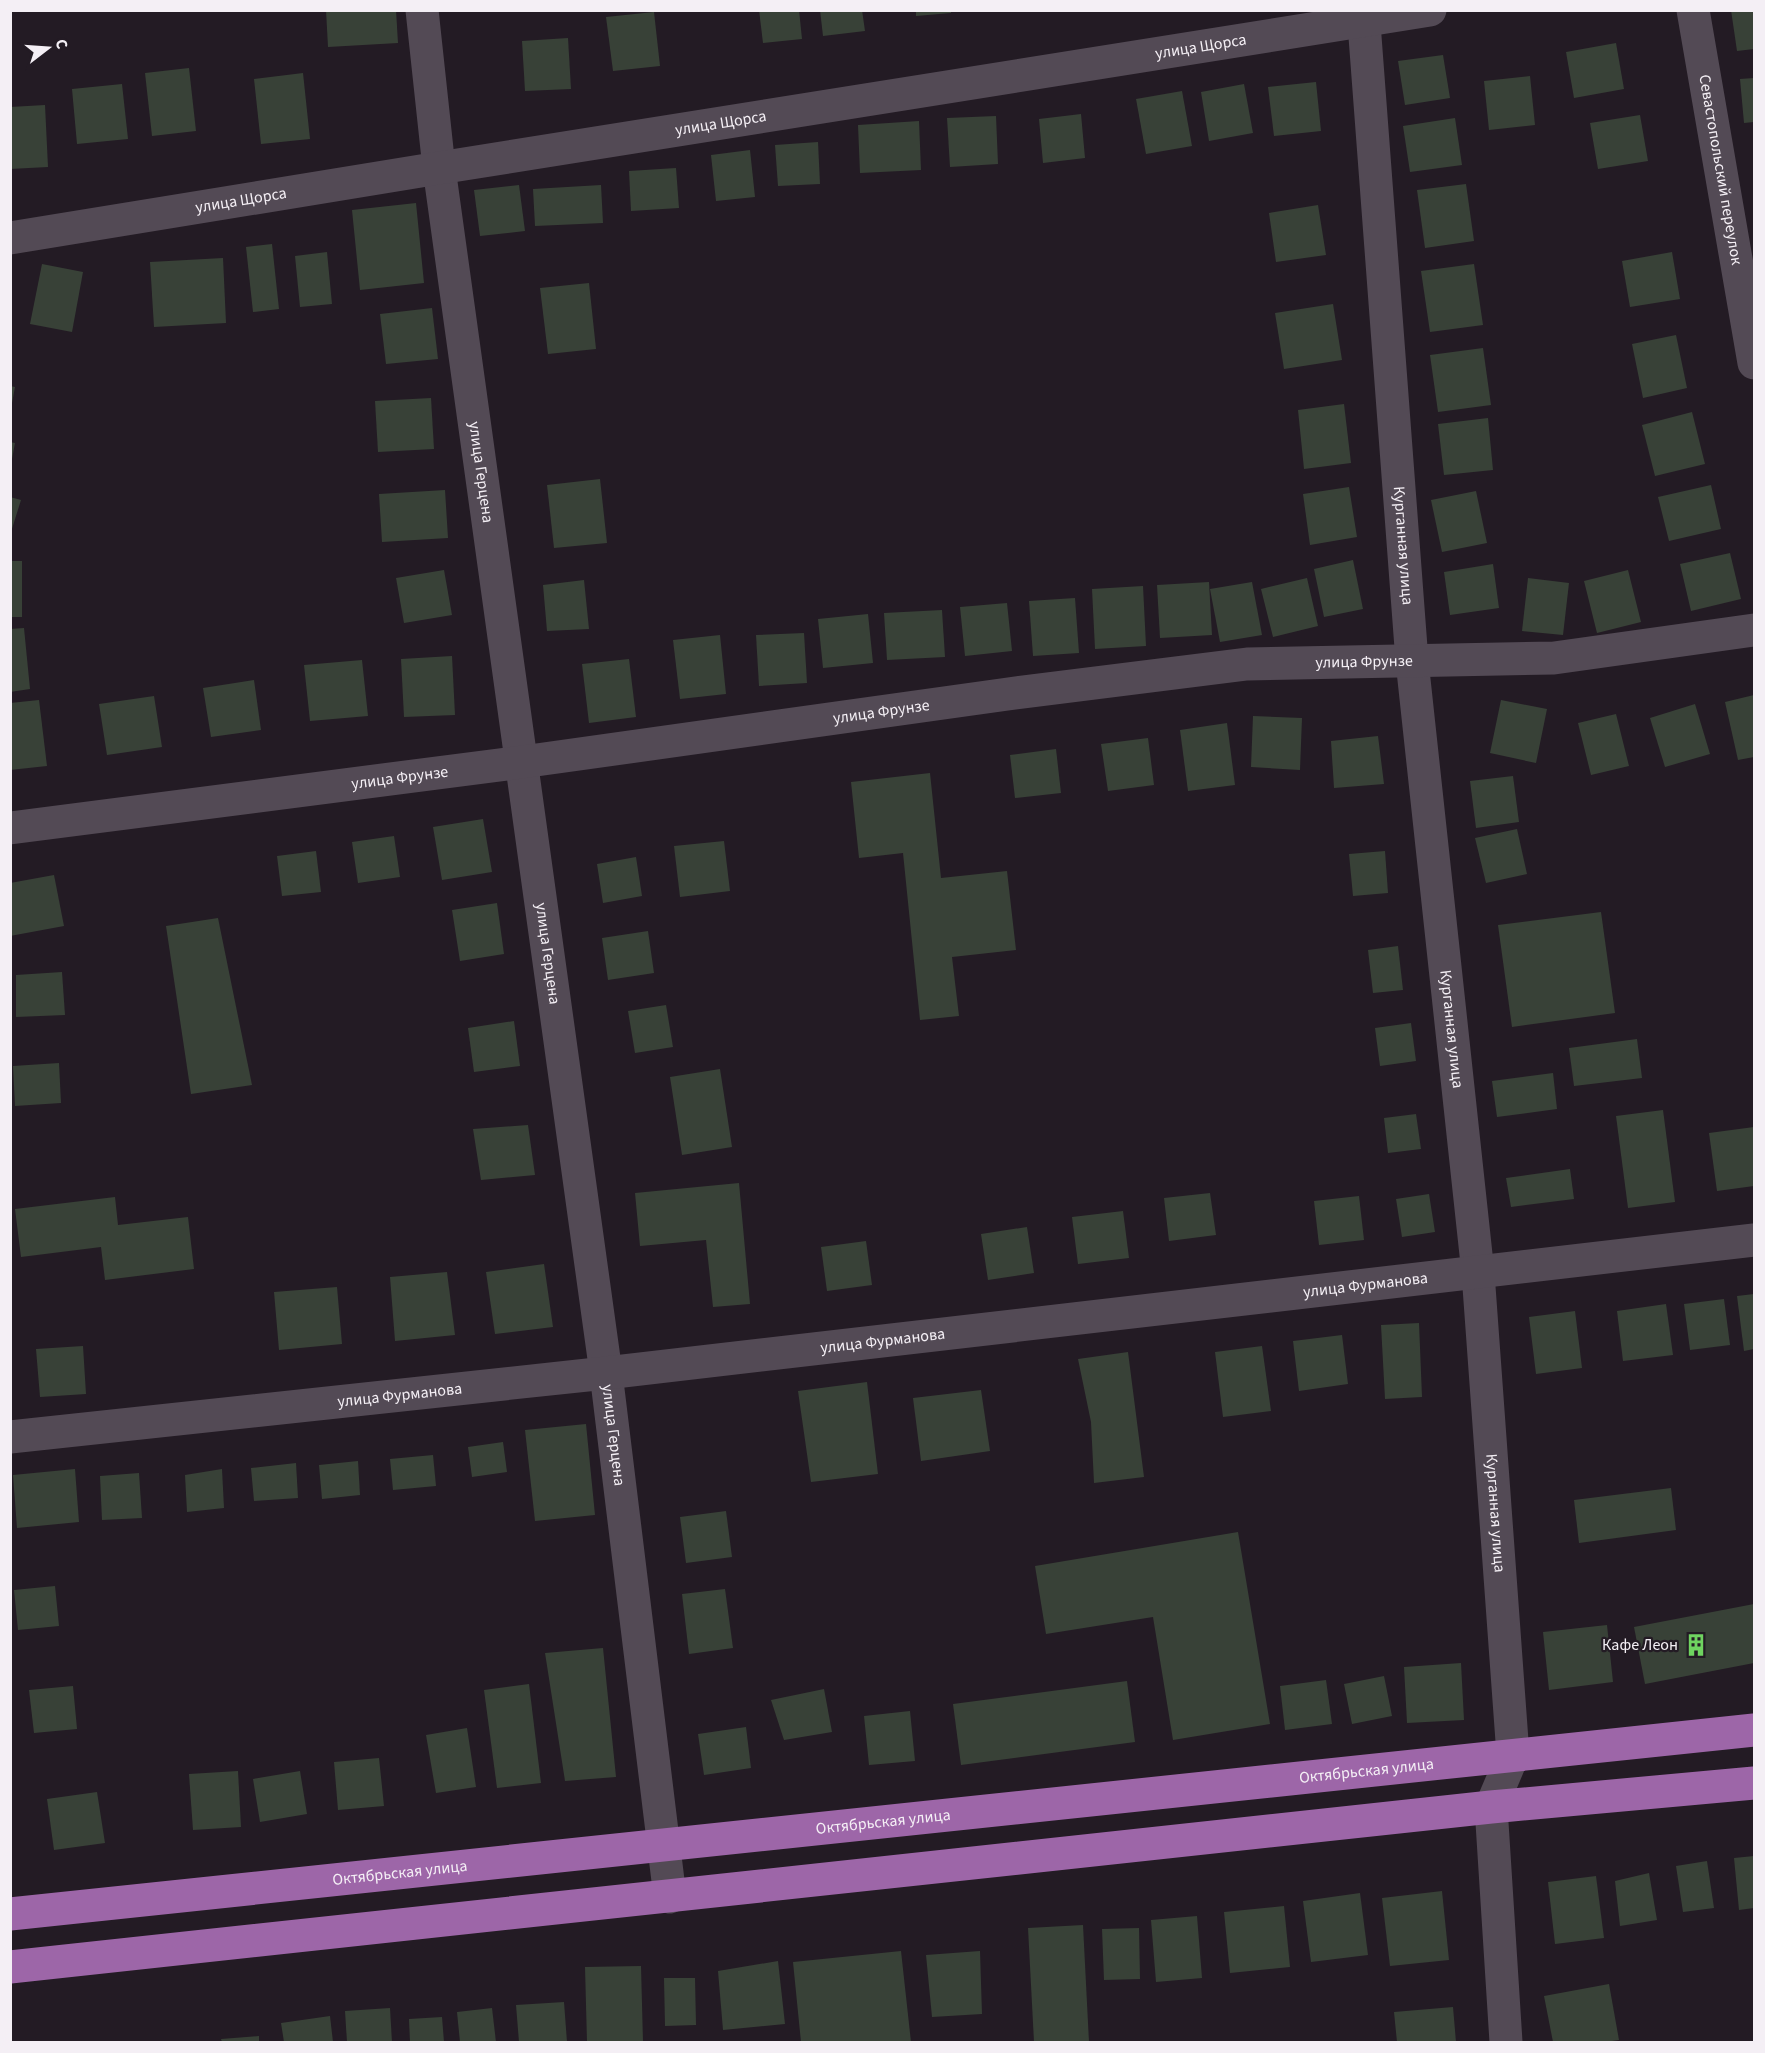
<svg xmlns="http://www.w3.org/2000/svg" width="1765" height="2053" font-family="'Source Sans 3',sans-serif">
<style>
.building{fill:#384137}
.lines{fill:none;stroke-linecap:round;stroke-linejoin:round}
.minor{stroke:#534a55;stroke-width:33}
.major{stroke:#9d66a8;stroke-width:33}
.labels{text-anchor:middle;dominant-baseline:central;stroke-width:4.5;stroke-linejoin:round;paint-order:stroke}
.street-label{font-size:16px;fill:#f4eff5;stroke:#231b24}
.poi-label{font-size:16px;fill:#f4eff5;stroke:#231b24;text-anchor:end}
</style>
<rect width="100%" height="100%" fill="#231b24"/>
<g class="building">
<path d="M 326,10 L 396,10 L 398,43 L 328,47 Z"/>
<path d="M 759,10 L 799,10 L 802,39 L 763,43 Z"/>
<path d="M 820,10 L 862,10 L 865,31 L 823,36 Z"/>
<path d="M 916,10 L 951,10 L 951,13 L 916,16 Z"/>
<path d="M 1731,10 L 1754,10 L 1754,49 L 1737,51 Z"/>
<path d="M 654,12 L 660,66 L 613,71 L 606,17 Z"/>
<path d="M 568,38 L 571,89 L 525,91 L 522,41 Z"/>
<path d="M 1616,43 L 1624,89 L 1574,98 L 1566,52 Z"/>
<path d="M 1443,55 L 1450,98 L 1405,105 L 1398,61 Z"/>
<path d="M 189,68 L 196,131 L 152,136 L 145,73 Z"/>
<path d="M 303,73 L 310,139 L 261,144 L 254,79 Z"/>
<path d="M 1530,76 L 1535,125 L 1489,130 L 1484,81 Z"/>
<path d="M 1754,78 L 1754,122 L 1744,123 L 1740,79 Z"/>
<path d="M 1316,82 L 1321,131 L 1274,136 L 1268,87 Z"/>
<path d="M 122,84 L 128,139 L 77,144 L 72,89 Z"/>
<path d="M 1244,84 L 1253,133 L 1209,141 L 1201,92 Z"/>
<path d="M 1182,91 L 1192,146 L 1146,154 L 1136,99 Z"/>
<path d="M 45,105 L 48,167 L 10,169 L 10,107 Z"/>
<path d="M 1081,114 L 1085,158 L 1043,163 L 1039,119 Z"/>
<path d="M 1640,115 L 1648,161 L 1598,169 L 1590,123 Z"/>
<path d="M 996,116 L 998,164 L 950,167 L 947,118 Z"/>
<path d="M 1455,118 L 1462,165 L 1410,172 L 1403,126 Z"/>
<path d="M 919,121 L 921,170 L 860,173 L 858,125 Z"/>
<path d="M 818,142 L 820,184 L 778,186 L 775,145 Z"/>
<path d="M 750,150 L 755,197 L 716,201 L 711,155 Z"/>
<path d="M 676,168 L 679,208 L 631,211 L 629,171 Z"/>
<path d="M 1466,184 L 1474,241 L 1425,248 L 1417,190 Z"/>
<path d="M 519,185 L 525,231 L 480,236 L 474,190 Z"/>
<path d="M 601,185 L 603,223 L 535,226 L 533,189 Z"/>
<path d="M 416,203 L 424,283 L 360,290 L 352,210 Z"/>
<path d="M 1318,205 L 1326,255 L 1276,262 L 1269,213 Z"/>
<path d="M 272,244 L 279,309 L 253,312 L 246,247 Z"/>
<path d="M 327,252 L 332,304 L 300,307 L 295,256 Z"/>
<path d="M 1672,252 L 1680,299 L 1630,307 L 1622,261 Z"/>
<path d="M 223,258 L 226,323 L 154,327 L 150,262 Z"/>
<path d="M 42,264 L 83,272 L 72,332 L 30,324 Z"/>
<path d="M 1474,264 L 1483,325 L 1430,332 L 1421,271 Z"/>
<path d="M 589,283 L 596,349 L 548,354 L 540,288 Z"/>
<path d="M 1333,304 L 1342,360 L 1284,369 L 1275,313 Z"/>
<path d="M 432,308 L 438,359 L 386,364 L 380,314 Z"/>
<path d="M 1676,335 L 1687,388 L 1643,398 L 1632,344 Z"/>
<path d="M 1483,348 L 1491,405 L 1438,412 L 1430,355 Z"/>
<path d="M 10,386 L 15,387 L 12,403 L 10,403 Z"/>
<path d="M 431,398 L 434,449 L 378,452 L 375,401 Z"/>
<path d="M 1344,404 L 1351,463 L 1304,469 L 1298,410 Z"/>
<path d="M 1692,412 L 1705,464 L 1655,476 L 1642,425 Z"/>
<path d="M 1488,418 L 1493,470 L 1444,475 L 1438,424 Z"/>
<path d="M 10,442 L 15,443 L 12,459 L 10,459 Z"/>
<path d="M 600,479 L 607,543 L 554,548 L 547,485 Z"/>
<path d="M 1711,485 L 1721,529 L 1669,541 L 1658,497 Z"/>
<path d="M 1349,487 L 1357,537 L 1310,545 L 1303,494 Z"/>
<path d="M 445,490 L 448,538 L 382,542 L 379,494 Z"/>
<path d="M 1476,491 L 1487,543 L 1442,552 L 1431,500 Z"/>
<path d="M 10,497 L 21,500 L 11,532 L 10,532 Z"/>
<path d="M 1730,553 L 1741,599 L 1691,611 L 1680,564 Z"/>
<path d="M 1353,560 L 1363,609 L 1324,617 L 1314,569 Z"/>
<rect x="10" y="561" width="12" height="56"/>
<path d="M 1493,564 L 1499,608 L 1450,615 L 1444,572 Z"/>
<path d="M 444,570 L 452,615 L 404,623 L 396,578 Z"/>
<path d="M 1628,570 L 1641,622 L 1597,633 L 1584,581 Z"/>
<path d="M 1307,578 L 1318,626 L 1273,637 L 1261,589 Z"/>
<path d="M 1528,578 L 1569,583 L 1563,635 L 1522,631 Z"/>
<path d="M 584,580 L 589,629 L 547,631 L 543,585 Z"/>
<path d="M 1209,582 L 1212,635 L 1160,638 L 1157,585 Z"/>
<path d="M 1252,582 L 1262,635 L 1220,642 L 1210,589 Z"/>
<path d="M 1143,586 L 1146,646 L 1095,649 L 1092,589 Z"/>
<path d="M 1075,598 L 1079,653 L 1033,656 L 1029,601 Z"/>
<path d="M 1007,603 L 1012,651 L 965,656 L 960,607 Z"/>
<path d="M 942,610 L 945,657 L 887,660 L 884,613 Z"/>
<path d="M 868,614 L 873,663 L 823,668 L 818,619 Z"/>
<path d="M 24,628 L 30,689 L 10,692 L 10,629 Z"/>
<path d="M 804,633 L 807,683 L 759,686 L 756,635 Z"/>
<path d="M 720,635 L 726,694 L 680,699 L 673,640 Z"/>
<path d="M 452,656 L 455,715 L 404,717 L 401,659 Z"/>
<path d="M 629,659 L 636,717 L 589,723 L 582,664 Z"/>
<path d="M 362,660 L 368,716 L 310,721 L 304,665 Z"/>
<path d="M 254,680 L 261,730 L 211,737 L 203,688 Z"/>
<path d="M 1754,695 L 1754,757 L 1738,760 L 1725,702 Z"/>
<path d="M 154,696 L 162,747 L 107,755 L 99,704 Z"/>
<path d="M 39,700 L 47,766 L 10,770 L 10,703 Z"/>
<path d="M 1501,700 L 1547,709 L 1536,763 L 1490,753 Z"/>
<path d="M 1695,704 L 1710,754 L 1665,767 L 1650,718 Z"/>
<path d="M 1616,714 L 1629,766 L 1591,775 L 1578,723 Z"/>
<path d="M 1253,716 L 1302,718 L 1300,770 L 1251,767 Z"/>
<path d="M 1227,723 L 1235,785 L 1188,791 L 1180,730 Z"/>
<path d="M 1378,736 L 1384,784 L 1334,788 L 1331,741 Z"/>
<path d="M 1148,738 L 1154,785 L 1108,791 L 1101,744 Z"/>
<path d="M 1056,749 L 1061,793 L 1015,798 L 1010,755 Z"/>
<path d="M 930,773 L 941,878 L 1007,871 L 1016,950 L 952,957 L 959,1016 L 920,1020 L 903,853 L 859,858 L 851,782 Z"/>
<path d="M 1513,776 L 1519,822 L 1476,828 L 1470,781 Z"/>
<path d="M 483,819 L 492,872 L 442,880 L 433,827 Z"/>
<path d="M 1517,829 L 1527,874 L 1486,883 L 1475,838 Z"/>
<path d="M 394,836 L 400,877 L 358,883 L 352,842 Z"/>
<path d="M 724,841 L 730,891 L 680,897 L 674,846 Z"/>
<path d="M 316,851 L 321,892 L 282,896 L 277,856 Z"/>
<path d="M 1385,851 L 1388,893 L 1353,896 L 1349,854 Z"/>
<path d="M 636,857 L 642,896 L 603,903 L 597,864 Z"/>
<path d="M 54,875 L 64,926 L 10,936 L 10,883 Z"/>
<path d="M 497,903 L 504,954 L 460,961 L 452,910 Z"/>
<path d="M 1601,912 L 1615,1013 L 1512,1027 L 1498,925 Z"/>
<path d="M 218,918 L 252,1085 L 191,1094 L 166,926 Z"/>
<path d="M 648,931 L 654,973 L 608,980 L 602,938 Z"/>
<path d="M 1398,946 L 1403,990 L 1373,993 L 1368,950 Z"/>
<path d="M 62,972 L 65,1015 L 16,1017 L 16,975 Z"/>
<path d="M 666,1005 L 673,1047 L 635,1053 L 628,1011 Z"/>
<path d="M 514,1021 L 520,1066 L 474,1072 L 468,1028 Z"/>
<path d="M 1411,1023 L 1416,1061 L 1380,1066 L 1375,1028 Z"/>
<path d="M 1637,1039 L 1642,1078 L 1574,1086 L 1569,1048 Z"/>
<path d="M 59,1063 L 61,1103 L 15,1106 L 13,1066 Z"/>
<path d="M 720,1069 L 732,1147 L 682,1155 L 670,1077 Z"/>
<path d="M 1553,1073 L 1557,1109 L 1497,1117 L 1492,1081 Z"/>
<path d="M 1663,1110 L 1675,1202 L 1628,1208 L 1616,1116 Z"/>
<path d="M 1416,1114 L 1421,1149 L 1388,1153 L 1384,1118 Z"/>
<path d="M 528,1125 L 535,1175 L 481,1180 L 473,1129 Z"/>
<path d="M 1754,1127 L 1754,1186 L 1717,1191 L 1709,1133 Z"/>
<path d="M 1570,1169 L 1574,1199 L 1511,1207 L 1506,1178 Z"/>
<path d="M 739,1183 L 750,1304 L 713,1307 L 706,1240 L 640,1246 L 635,1193 Z"/>
<path d="M 1210,1193 L 1216,1235 L 1169,1241 L 1164,1198 Z"/>
<path d="M 1429,1194 L 1435,1232 L 1402,1237 L 1396,1199 Z"/>
<path d="M 1359,1196 L 1364,1240 L 1319,1245 L 1314,1201 Z"/>
<path d="M 115,1197 L 118,1225 L 188,1217 L 194,1269 L 105,1280 L 101,1247 L 21,1257 L 15,1209 Z"/>
<path d="M 1123,1211 L 1129,1258 L 1078,1264 L 1072,1217 Z"/>
<path d="M 1027,1227 L 1034,1273 L 988,1280 L 981,1234 Z"/>
<path d="M 866,1241 L 872,1285 L 827,1291 L 821,1247 Z"/>
<path d="M 544,1264 L 553,1327 L 495,1334 L 486,1272 Z"/>
<path d="M 447,1272 L 455,1335 L 395,1341 L 390,1277 Z"/>
<path d="M 337,1287 L 342,1344 L 279,1350 L 274,1292 Z"/>
<path d="M 1754,1294 L 1754,1349 L 1744,1351 L 1737,1296 Z"/>
<path d="M 1724,1299 L 1730,1345 L 1690,1350 L 1684,1304 Z"/>
<path d="M 1666,1304 L 1673,1355 L 1623,1361 L 1617,1311 Z"/>
<path d="M 1575,1311 L 1582,1368 L 1536,1374 L 1529,1317 Z"/>
<path d="M 1419,1323 L 1422,1397 L 1385,1399 L 1381,1325 Z"/>
<path d="M 1342,1335 L 1348,1384 L 1299,1391 L 1293,1341 Z"/>
<path d="M 83,1346 L 86,1394 L 40,1397 L 36,1349 Z"/>
<path d="M 1262,1346 L 1271,1411 L 1223,1417 L 1215,1352 Z"/>
<path d="M 1128,1352 L 1144,1477 L 1094,1483 L 1091,1422 L 1078,1359 Z"/>
<path d="M 867,1382 L 878,1474 L 811,1482 L 798,1391 Z"/>
<path d="M 981,1390 L 990,1451 L 921,1461 L 913,1398 Z"/>
<path d="M 586,1424 L 595,1515 L 535,1521 L 525,1430 Z"/>
<path d="M 503,1442 L 507,1472 L 472,1477 L 468,1447 Z"/>
<path d="M 433,1455 L 436,1486 L 393,1490 L 390,1459 Z"/>
<path d="M 358,1461 L 360,1495 L 322,1499 L 319,1465 Z"/>
<path d="M 296,1463 L 298,1498 L 254,1501 L 251,1468 Z"/>
<path d="M 75,1469 L 79,1522 L 17,1528 L 13,1475 Z"/>
<path d="M 222,1469 L 224,1508 L 187,1512 L 185,1475 Z"/>
<path d="M 139,1473 L 142,1518 L 102,1520 L 100,1476 Z"/>
<path d="M 1671,1488 L 1676,1530 L 1579,1543 L 1574,1500 Z"/>
<path d="M 726,1511 L 732,1557 L 686,1563 L 680,1517 Z"/>
<path d="M 1238,1532 L 1270,1724 L 1173,1740 L 1153,1617 L 1046,1634 L 1035,1566 Z"/>
<path d="M 55,1586 L 59,1626 L 18,1630 L 14,1590 Z"/>
<path d="M 725,1589 L 733,1648 L 689,1654 L 682,1594 Z"/>
<path d="M 1754,1604 L 1754,1663 L 1645,1684 L 1634,1627 Z"/>
<path d="M 1607,1625 L 1613,1682 L 1549,1690 L 1543,1632 Z"/>
<path d="M 603,1648 L 616,1777 L 565,1781 L 545,1653 Z"/>
<path d="M 1461,1663 L 1464,1720 L 1407,1723 L 1404,1667 Z"/>
<path d="M 1384,1676 L 1392,1716 L 1352,1724 L 1344,1684 Z"/>
<path d="M 1326,1680 L 1332,1724 L 1285,1730 L 1280,1686 Z"/>
<path d="M 1127,1681 L 1135,1742 L 961,1765 L 953,1704 Z"/>
<path d="M 529,1684 L 541,1783 L 497,1788 L 484,1690 Z"/>
<path d="M 73,1686 L 77,1729 L 34,1733 L 29,1690 Z"/>
<path d="M 824,1689 L 832,1732 L 784,1740 L 771,1700 Z"/>
<path d="M 910,1711 L 915,1761 L 869,1765 L 864,1716 Z"/>
<path d="M 746,1727 L 751,1768 L 704,1775 L 698,1734 Z"/>
<path d="M 467,1728 L 476,1787 L 436,1793 L 426,1735 Z"/>
<path d="M 379,1758 L 384,1806 L 338,1810 L 334,1762 Z"/>
<path d="M 238,1771 L 241,1827 L 193,1830 L 189,1774 Z"/>
<path d="M 300,1771 L 307,1814 L 260,1822 L 253,1779 Z"/>
<path d="M 97,1792 L 105,1843 L 54,1850 L 47,1799 Z"/>
<path d="M 1754,1856 L 1754,1908 L 1739,1910 L 1734,1858 Z"/>
<path d="M 1707,1861 L 1714,1908 L 1683,1912 L 1676,1866 Z"/>
<path d="M 1649,1873 L 1657,1920 L 1620,1926 L 1615,1881 Z"/>
<path d="M 1596,1876 L 1604,1938 L 1555,1944 L 1548,1882 Z"/>
<path d="M 1442,1891 L 1449,1960 L 1390,1966 L 1382,1898 Z"/>
<path d="M 1360,1893 L 1368,1955 L 1311,1962 L 1303,1901 Z"/>
<path d="M 1284,1906 L 1290,1967 L 1230,1973 L 1224,1912 Z"/>
<path d="M 1197,1916 L 1202,1978 L 1156,1982 L 1151,1920 Z"/>
<path d="M 1083,1925 L 1089,2042 L 1034,2042 L 1028,1928 Z"/>
<path d="M 1139,1928 L 1140,1979 L 1104,1980 L 1102,1929 Z"/>
<path d="M 901,1951 L 911,2042 L 801,2042 L 793,1962 Z"/>
<path d="M 980,1951 L 982,2014 L 932,2017 L 926,1955 Z"/>
<path d="M 778,1961 L 785,2024 L 723,2030 L 718,1971 Z"/>
<path d="M 641,1966 L 643,2042 L 587,2042 L 585,1967 Z"/>
<path d="M 664,1978 L 695,1978 L 696,2025 L 665,2026 Z"/>
<path d="M 1609,1984 L 1619,2040 L 1605,2042 L 1553,2042 L 1544,1996 Z"/>
<path d="M 564,2002 L 567,2042 L 519,2042 L 516,2005 Z"/>
<path d="M 1453,2007 L 1456,2042 L 1397,2042 L 1394,2012 Z"/>
<path d="M 390,2008 L 392,2042 L 347,2042 L 345,2011 Z"/>
<path d="M 492,2008 L 496,2042 L 460,2042 L 457,2012 Z"/>
<path d="M 330,2016 L 333,2042 L 284,2042 L 281,2023 Z"/>
<path d="M 442,2017 L 444,2042 L 410,2042 L 409,2019 Z"/>
<path d="M 259,2036 L 259,2042 L 222,2042 L 221,2039 Z"/>
</g>
<g class="lines">
<g class="minor">
<path id="s1" d="M 422,10 L 439,168 L 606,1373 L 670,1897"/>
<path id="s2" d="M 1363,10 L 1412,661 L 1478,1273 L 1513,1755 L 1491,1807 L 1506,2042"/>
<path id="s3" d="M 1693,10 L 1754,363"/>
<path id="s4" d="M 10,238 L 439,168 L 1430,10"/>
<path id="s5" d="M 10,828 L 522,762 L 1008,694 L 1247,664 L 1554,658 L 1754,630"/>
<path id="s6" d="M 10,1437 L 606,1373 L 1754,1240"/>
</g>
<g class="major">
<path id="s7" d="M 10,1914 L 1754,1730"/>
<path d="M 10,1967 L 1491,1807 L 1754,1783"/>
</g>
</g>
<defs>
<g id="building-bare" transform="scale(1.8)"><path d="M-4-6H4V6H1V3H-1V6H-4ZM-2.5-4.3h1.7v1.8h-1.7ZM.8-4.3h1.7v1.8H.8ZM-2.5-1h1.7V.8h-1.7ZM.8-1h1.7V.8H.8Z" fill="#6fd360" stroke="#231b24" stroke-width="2.5" paint-order="stroke"/></g>
</defs>
<g fill-rule="evenodd">
<use href="#building-bare" x="1696" y="1645"/>
</g>
<g class="labels">
<g class="street-label">
<text stroke="none"><textPath href="#s4" startOffset="1206">улица Щорса</textPath></text>
<text stroke="none"><textPath href="#s4" startOffset="720">улица Щорса</textPath></text>
<text stroke="none"><textPath href="#s3" startOffset="162">Севастопольский переулок</textPath></text>
<text stroke="none"><textPath href="#s4" startOffset="234">улица Щорса</textPath></text>
<text stroke="none"><textPath href="#s1" startOffset="466">улица Герцена</textPath></text>
<text stroke="none"><textPath href="#s2" startOffset="537">Курганная улица</textPath></text>
<text stroke="none"><textPath href="#s5" startOffset="1365">улица Фрунзе</textPath></text>
<text stroke="none"><textPath href="#s5" startOffset="879">улица Фрунзе</textPath></text>
<text stroke="none"><textPath href="#s5" startOffset="393">улица Фрунзе</textPath></text>
<text stroke="none"><textPath href="#s1" startOffset="952">улица Герцена</textPath></text>
<text stroke="none"><textPath href="#s2" startOffset="1023">Курганная улица</textPath></text>
<text stroke="none"><textPath href="#s6" startOffset="1364">улица Фурманова</textPath></text>
<text stroke="none"><textPath href="#s6" startOffset="878">улица Фурманова</textPath></text>
<text stroke="none"><textPath href="#s6" startOffset="392">улица Фурманова</textPath></text>
<text stroke="none"><textPath href="#s1" startOffset="1438">улица Герцена</textPath></text>
<text stroke="none"><textPath href="#s2" startOffset="1509">Курганная улица</textPath></text>
<text stroke="none"><textPath href="#s7" startOffset="1364">Октябрьская улица</textPath></text>
<text stroke="none"><textPath href="#s7" startOffset="878">Октябрьская улица</textPath></text>
<text stroke="none"><textPath href="#s7" startOffset="392">Октябрьская улица</textPath></text>
</g>
<g class="poi-label">
<text x="1678" y="1645">Кафе Леон</text>
</g>
</g>
<rect width="1765" height="2053" fill="none" stroke="#f4eff5" stroke-width="24"/>
<g transform="translate(48 48) rotate(73)" stroke="#231b24" stroke-width="4.5" paint-order="stroke">
<path d="M0-4.5L10 22L0 15L-10 22Z" fill="#f4eff5"/>
<text y="-9" font-size="16" font-weight="bold" text-anchor="middle" fill="#f4eff5">С</text>
</g>
</svg>
